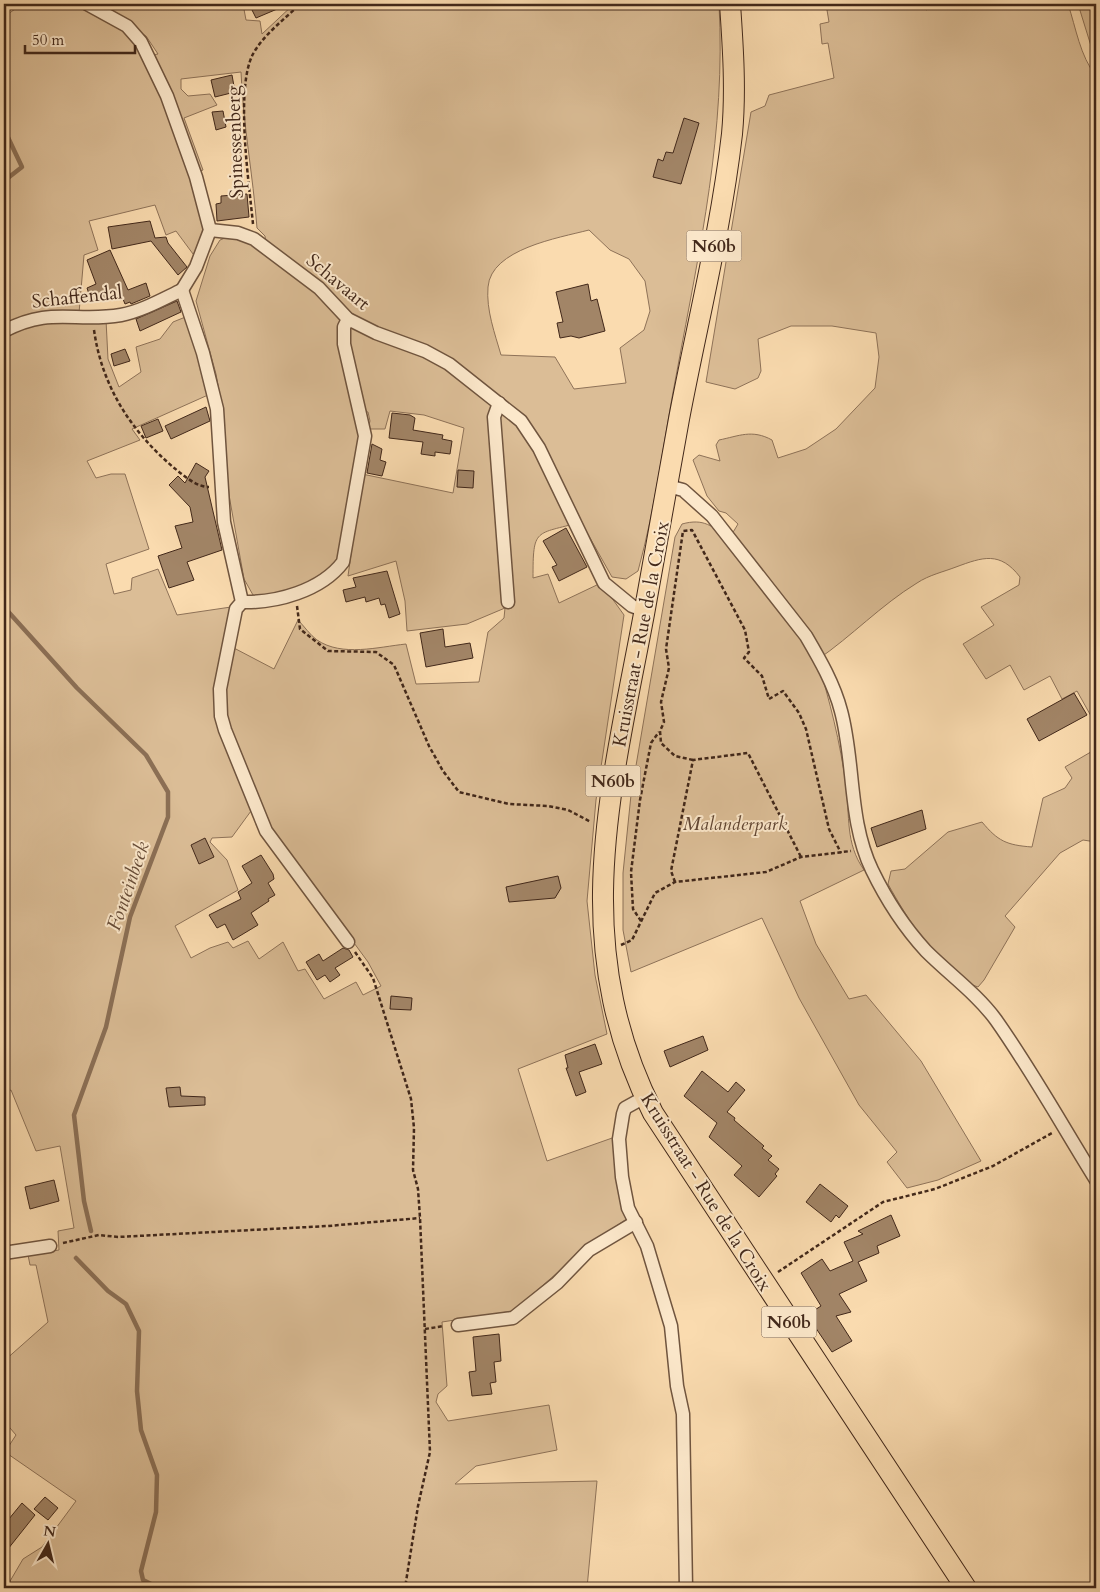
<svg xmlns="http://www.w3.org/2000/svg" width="1100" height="1592" font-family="Cardo,serif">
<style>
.green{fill:#dbbd96;stroke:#8e7258;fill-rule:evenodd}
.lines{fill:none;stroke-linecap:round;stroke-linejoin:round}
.stream{stroke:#8b6f55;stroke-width:4.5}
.building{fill:#a28567;stroke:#42281a}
.street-casing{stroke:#70553f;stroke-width:15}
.primary-casing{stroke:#42281a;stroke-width:22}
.path{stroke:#42281a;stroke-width:2.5;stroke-dasharray:4 2.5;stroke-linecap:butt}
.street{stroke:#fce8cb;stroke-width:12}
.primary{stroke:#fadbaf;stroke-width:20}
.labels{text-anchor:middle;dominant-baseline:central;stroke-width:4;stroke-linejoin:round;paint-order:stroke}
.shield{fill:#fce8cb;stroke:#7a624f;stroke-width:1}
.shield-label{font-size:18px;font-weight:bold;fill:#42281a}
.street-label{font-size:19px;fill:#42281a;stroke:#fce8cb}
.park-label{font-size:19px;font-style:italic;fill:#614633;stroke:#fce8cb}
.water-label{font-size:20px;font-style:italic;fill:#664b37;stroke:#fce8cb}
</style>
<rect width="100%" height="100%" fill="#fadbaf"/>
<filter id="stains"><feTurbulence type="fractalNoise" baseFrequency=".004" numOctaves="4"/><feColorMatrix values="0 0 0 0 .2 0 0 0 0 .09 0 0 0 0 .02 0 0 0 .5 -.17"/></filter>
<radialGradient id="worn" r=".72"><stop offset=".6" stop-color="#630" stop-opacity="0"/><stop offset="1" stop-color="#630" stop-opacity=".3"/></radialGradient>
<g class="green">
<path d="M 22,4 L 73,4 L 115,23 L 129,34 L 146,56 L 158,54 L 146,36 L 93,4 L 243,4 L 246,20 L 260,21 L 262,34 L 294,4 L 719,4 C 726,131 700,247 677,371 C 664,437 656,506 638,571 L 626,579 L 612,577 L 581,522 C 535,535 533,527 533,578 L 548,574 L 559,603 L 601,583 L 624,615 L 596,800 L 587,901 L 595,975 L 607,1034 L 518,1069 L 547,1161 L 615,1137 L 628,1218 L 594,1241 L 513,1311 L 442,1322 L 447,1386 L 438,1394 L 436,1402 L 448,1421 L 549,1405 L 557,1450 L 476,1466 L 455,1484 L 597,1481 L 587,1588 L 6,1588 L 23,1559 L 42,1547 L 76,1501 L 5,1452 L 16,1435 L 4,1421 L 4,1361 L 48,1322 L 36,1265 L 30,1265 L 28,1255 L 59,1250 L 58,1231 L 74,1228 L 60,1146 L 36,1151 L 11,1090 L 4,1092 L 4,337 L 30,324 L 106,320 L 108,359 L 119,387 L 141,372 L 136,347 L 160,339 L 173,322 L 188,316 L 208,395 L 132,429 L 140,440 L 87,461 L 96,478 L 111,474 L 125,474 L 149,549 L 106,564 L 114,594 L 131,590 L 132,578 L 158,569 L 177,615 L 231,607 L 216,694 L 251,811 L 232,837 L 212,838 L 210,842 L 227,860 L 238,890 L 175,926 L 191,958 L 210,948 L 228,942 L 233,948 L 248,941 L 259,959 L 283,942 L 298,971 L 305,969 L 324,999 L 356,982 L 363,995 L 381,986 L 368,962 L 272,831 L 223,710 L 232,647 L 274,669 L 298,620 C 304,626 310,635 317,640 C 342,657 378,647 406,644 L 416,684 L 479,682 L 488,632 L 504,618 L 505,608 L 467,624 L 407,631 L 405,601 L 396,561 L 348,576 L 362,474 L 453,493 L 464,428 L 424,415 L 390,411 L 385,429 L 368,429 L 370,421 L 368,412 L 356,410 L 361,440 L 338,562 L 310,584 L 260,599 L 253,595 L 244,579 L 229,495 L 222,408 L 216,374 L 196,301 L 210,256 L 220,240 L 225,238 L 238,239 L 267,252 L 265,236 L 257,228 C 253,175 243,124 241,72 L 181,79 L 181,89 L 188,96 L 210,94 L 217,105 L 184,118 L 203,170 L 192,174 L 205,230 L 196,258 L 176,231 L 166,235 L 155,205 L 89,221 L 98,250 L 84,255 L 79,313 L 4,327 L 4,17 ZM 589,230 L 610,250 L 629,259 L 645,281 L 650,311 L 644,330 L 620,348 L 626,383 L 574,389 L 555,357 L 501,355 C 495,334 486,310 488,287 C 491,249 558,238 589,230 Z"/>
<path d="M 826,4 L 924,4 L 926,10 L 942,4 L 1068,4 C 1076,28 1080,56 1096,76 L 1096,725 L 1077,691 L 1062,699 L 1050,676 L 1024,690 L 1010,665 L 986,679 L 963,644 L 994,625 L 981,607 L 1019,585 L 1020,577 C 1000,551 983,557 956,567 C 943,572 929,575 917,583 C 881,605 852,636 817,660 C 830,701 840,742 846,785 C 850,816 845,843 864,870 L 800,901 L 816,944 L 849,999 L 866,995 L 921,1061 L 981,1161 L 938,1180 L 907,1188 L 887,1162 L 897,1152 L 859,1105 L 799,998 L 762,918 L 631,972 L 623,930 L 623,873 L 631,795 L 675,537 L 682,524 C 704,518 712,526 729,539 L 738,524 L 726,513 L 719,511 L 707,496 L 693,460 L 699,455 L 720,461 L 716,445 L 719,440 C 739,436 752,429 772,440 L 778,458 L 806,449 L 836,429 L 875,388 L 879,357 L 876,333 L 832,326 L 791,326 L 758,339 L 761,371 L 758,378 L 735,389 L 706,382 L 751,112 L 765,106 L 769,95 L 834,78 L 828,43 L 822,44 L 820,24 L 829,22 Z"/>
<path d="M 1078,4 L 1096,4 L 1096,62 Z"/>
<path d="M 1096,749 L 1096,842 L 1083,840 L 1060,853 L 1005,916 L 1015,927 L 984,980 L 978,987 C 943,977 905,915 888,884 L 891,871 L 905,869 L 948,832 L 982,822 C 998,841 1006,845 1032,847 L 1043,798 L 1065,788 L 1072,778 L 1065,767 Z"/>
</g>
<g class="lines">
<g class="stream">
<path d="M 4,129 L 22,167 L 4,181"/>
<path d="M 4,607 L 77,688 L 146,755 L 168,792 L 168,817 L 130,917 L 106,1027 L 74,1115 L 84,1201 L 91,1231"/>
<path d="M 76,1258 L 108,1291 L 126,1304 L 139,1331 L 137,1391 L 141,1430 L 157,1475 L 156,1512 L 141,1571 L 143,1580 L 159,1588"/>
</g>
</g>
<g class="building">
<path d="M 249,4 L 289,4 L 256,18 Z"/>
<path d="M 232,75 L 235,92 L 215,97 L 211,80 Z"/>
<path d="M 223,111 L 226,127 L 216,130 L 212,112 Z"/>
<path d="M 684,118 L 699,123 L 681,184 L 653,177 L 658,159 L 663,161 L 666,152 L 673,153 Z"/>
<path d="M 247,194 L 249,217 L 217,221 L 216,204 L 221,203 L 221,196 Z"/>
<path d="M 150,221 L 155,238 L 166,237 L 168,243 L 187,267 L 178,275 L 151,241 L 112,249 L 108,227 Z"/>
<path d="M 110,250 L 128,290 L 146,283 L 150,296 L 131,304 L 130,302 L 125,304 L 121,294 L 91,300 L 87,288 L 96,284 L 87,260 Z"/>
<path d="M 588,284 L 591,301 L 597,299 L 605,331 L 579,338 L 571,336 L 560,338 L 557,323 L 563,322 L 556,292 Z"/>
<path d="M 177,301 L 181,312 L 140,331 L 136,319 Z"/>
<path d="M 125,349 L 130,361 L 114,366 L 111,354 Z"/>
<path d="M 206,407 L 210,421 L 171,439 L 165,426 Z"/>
<path d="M 392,413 L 410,415 L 415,418 L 413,430 L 443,435 L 442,439 L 452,441 L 450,454 L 435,452 L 435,456 L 421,454 L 423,442 L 389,438 Z"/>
<path d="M 158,419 L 163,431 L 146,438 L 141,426 Z"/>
<path d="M 372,444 L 382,449 L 380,460 L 386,462 L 382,476 L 367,473 Z"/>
<path d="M 196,463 L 209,471 L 205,477 L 222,550 L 187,562 L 194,580 L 169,588 L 158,556 L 182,548 L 175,526 L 193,522 L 190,507 L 169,485 L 178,476 L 185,483 Z"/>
<path d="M 458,470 L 474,471 L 473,488 L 457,487 Z"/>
<path d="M 566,528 L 587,567 L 559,581 L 552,567 L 557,565 L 543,541 Z"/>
<path d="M 387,571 L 400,614 L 389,618 L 385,604 L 381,605 L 379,598 L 366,602 L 365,597 L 346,602 L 343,590 L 356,587 L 353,578 Z"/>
<path d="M 443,629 L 445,647 L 470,643 L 473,658 L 426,667 L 420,633 Z"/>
<path d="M 1074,693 L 1087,715 L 1039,741 L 1027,719 Z"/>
<path d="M 922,810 L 926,829 L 877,847 L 871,828 Z"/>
<path d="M 205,838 L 214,857 L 199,864 L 191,845 Z"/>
<path d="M 261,855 L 273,874 L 274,879 L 268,883 L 275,895 L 268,899 L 269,901 L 251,913 L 258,925 L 233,940 L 225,924 L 217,928 L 209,915 L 241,899 L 238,892 L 252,883 L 242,866 Z"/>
<path d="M 558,876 L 561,888 L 555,898 L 509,902 L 506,887 Z"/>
<path d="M 343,948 L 349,950 L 353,957 L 335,968 L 340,975 L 330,982 L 325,975 L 317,980 L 306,962 L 319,954 L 323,961 Z"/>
<path d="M 391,996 L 412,998 L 411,1010 L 390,1009 Z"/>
<path d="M 703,1036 L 708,1050 L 670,1067 L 664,1051 Z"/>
<path d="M 595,1044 L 602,1064 L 579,1072 L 586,1092 L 576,1096 L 566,1068 L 568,1068 L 565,1055 Z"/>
<path d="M 702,1071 L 728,1092 L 736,1082 L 745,1090 L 727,1112 L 735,1118 L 734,1120 L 764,1146 L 762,1148 L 772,1156 L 768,1160 L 779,1169 L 775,1174 L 777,1176 L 759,1197 L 734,1175 L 742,1166 L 709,1137 L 717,1123 L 684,1096 Z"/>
<path d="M 180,1087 L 181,1096 L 205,1097 L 205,1105 L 169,1107 L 166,1088 Z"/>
<path d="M 54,1180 L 59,1201 L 30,1209 L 25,1187 Z"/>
<path d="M 820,1184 L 848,1206 L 839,1218 L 836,1215 L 831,1222 L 806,1202 Z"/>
<path d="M 891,1215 L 900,1236 L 877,1246 L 879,1253 L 858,1262 L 867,1281 L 839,1294 L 851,1312 L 836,1316 L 852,1341 L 832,1352 L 807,1315 L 821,1306 L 801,1273 L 822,1259 L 830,1271 L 853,1261 L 844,1242 L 863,1234 L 858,1231 Z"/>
<path d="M 499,1334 L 501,1361 L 494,1362 L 496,1382 L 490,1383 L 492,1394 L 472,1396 L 469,1372 L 476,1371 L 473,1337 Z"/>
<path d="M 45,1497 L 58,1508 L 48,1520 L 34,1509 Z"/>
<path d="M 22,1503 L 35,1515 L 4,1554 L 4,1525 Z"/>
</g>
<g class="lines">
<g class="street-casing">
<g id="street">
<path d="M 87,4 L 127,26 L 141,42 L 167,96 L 196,177 L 210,230 L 196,267 L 182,290"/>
<path d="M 210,230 L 238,233 L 254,239 L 319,288 L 348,319 L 376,333 L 425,351 L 449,364 L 521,421 L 539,448 L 604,583 L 632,606 L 645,611"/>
<path d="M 182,290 L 203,353 L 217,409 L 224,522 L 242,602 L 236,609 L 220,689 L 221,716 L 225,730 L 266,831 L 348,942"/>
<path d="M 4,331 C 51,306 75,323 121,315 C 142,311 163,299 182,290"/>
<path d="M 499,403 L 494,417 L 508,602"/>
<path d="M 668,486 L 683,490 L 712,516 L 806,636 C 820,660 834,684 841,711 C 855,763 848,820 872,870 C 886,899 904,927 926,951 C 949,974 977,994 996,1020 C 1032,1071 1063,1127 1096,1180"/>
<path d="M 242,602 C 276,603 321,591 343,562 L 365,436 L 344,344 L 344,327 L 348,319"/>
<path d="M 645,1097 L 625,1108 L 623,1114 L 619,1139 L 622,1177 L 628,1208 L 647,1246 L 671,1326 L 677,1386 L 683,1414 L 686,1588"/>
<path d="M 4,1253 L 50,1246"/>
<path d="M 458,1325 L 513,1318 L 557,1283 L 589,1250 L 636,1222"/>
</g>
</g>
<g class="primary-casing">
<path id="primary" d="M 730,4 C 733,47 736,91 732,134 C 721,230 697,324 679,419 C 667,484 656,549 644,614 C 611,790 567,943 653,1113 L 966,1588"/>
</g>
<g class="path">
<path d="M 253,224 C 249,183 235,88 253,54 C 264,34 285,19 300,4"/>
<path d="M 94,330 C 102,386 130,430 173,467 C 183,475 196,487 209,487"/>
<path d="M 297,606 L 300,629 L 328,651 L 376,652 L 394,665 L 429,746 L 443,771 L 459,792 L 509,804 L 548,806 L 568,810 L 591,822"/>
<path d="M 693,760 L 675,756 L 661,743 L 660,731 L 664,722 L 661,702 L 669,668 L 666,649 L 683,531 L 692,530 L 745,630 L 749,652 L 744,658 L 762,676 L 769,699 L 783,691 L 799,713 L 806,729 L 829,829 L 841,853"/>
<path d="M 675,882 L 671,871 L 693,760 L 748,753 L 801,857"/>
<path d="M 641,921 L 633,909 L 631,872 L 640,800 L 651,743 L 659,732"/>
<path d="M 621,945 L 632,940 L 655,893 L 675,882 L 766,872 L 801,857 L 851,851"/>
<path d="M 355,952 L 373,978 L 411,1099 L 414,1128 L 413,1170 L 418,1189 L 420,1218 L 430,1452 L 418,1506 L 405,1588"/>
<path d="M 63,1243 L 99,1235 L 118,1237 L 328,1226 L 420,1218"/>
<path d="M 778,1272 L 883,1202 L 935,1189 L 993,1166 L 1052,1133"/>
<path d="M 425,1329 L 444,1326"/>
</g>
<use href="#street" class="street"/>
<use href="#primary" class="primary"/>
</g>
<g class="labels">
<g class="shield">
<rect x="686.5" y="230.5" width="55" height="31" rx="4"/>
<rect x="585.5" y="765.5" width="55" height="31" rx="4"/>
<rect x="761.5" y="1306.5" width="55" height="31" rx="4"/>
</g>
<g class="shield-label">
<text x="714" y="246">N60b</text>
<text x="613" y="781">N60b</text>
<text x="789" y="1322">N60b</text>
</g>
<g class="street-label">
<text transform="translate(235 142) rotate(-92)">Spinessenberg</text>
<text transform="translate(338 282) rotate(40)">Schavaart</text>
<text transform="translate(77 297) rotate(-6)">Schaffendal</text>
<text transform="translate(641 634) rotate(-79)">Kruisstraat - Rue de la Croix</text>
<text transform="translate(706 1192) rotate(58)">Kruisstraat - Rue de la Croix</text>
</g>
<g class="park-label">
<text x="735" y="824">Malanderpark</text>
</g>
<g class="water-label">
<text transform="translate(128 886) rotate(-71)">Fonteinbeek</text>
</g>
</g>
<rect width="1100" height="1592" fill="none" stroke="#fadbaf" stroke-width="20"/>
<rect x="5" y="5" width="1090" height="1582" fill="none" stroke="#42281a" stroke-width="2.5"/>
<rect x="10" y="10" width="1080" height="1572" fill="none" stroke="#42281a"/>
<g transform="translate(48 1544) rotate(8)" stroke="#fce8cb" stroke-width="4" paint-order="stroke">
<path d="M0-4L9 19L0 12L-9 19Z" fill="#42281a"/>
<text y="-8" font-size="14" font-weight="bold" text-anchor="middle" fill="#42281a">N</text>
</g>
<path d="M25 45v8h110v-8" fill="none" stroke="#42281a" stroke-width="2.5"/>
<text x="32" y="45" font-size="15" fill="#42281a" stroke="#fce8cb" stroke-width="4" paint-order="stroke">50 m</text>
<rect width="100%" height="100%" filter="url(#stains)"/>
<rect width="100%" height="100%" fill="url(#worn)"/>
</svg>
